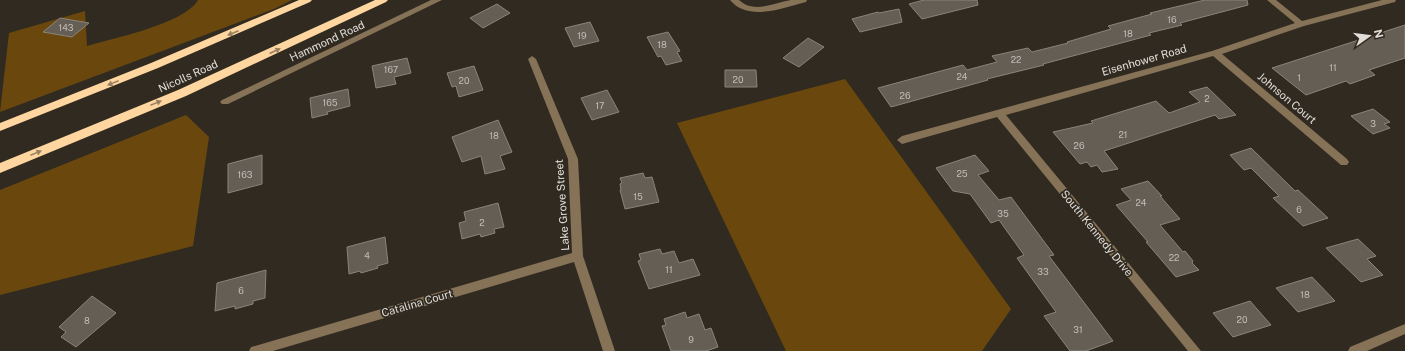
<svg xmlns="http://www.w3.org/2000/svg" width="1405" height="351" font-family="'Public Sans',sans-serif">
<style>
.forest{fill:#6a480d}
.building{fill:#655e55;stroke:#8b847a}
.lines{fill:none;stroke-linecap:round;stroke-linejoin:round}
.minor{fill:#867256;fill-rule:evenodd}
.highway{fill:#ffd69f;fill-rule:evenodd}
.oneway{fill:#988060}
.labels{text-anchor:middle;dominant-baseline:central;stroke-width:3.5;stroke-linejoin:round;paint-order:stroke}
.number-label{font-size:9px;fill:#c2bdb7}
.street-label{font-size:11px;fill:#e1ddd8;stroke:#302a21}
</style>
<rect width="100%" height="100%" fill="#302a21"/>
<g class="forest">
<path d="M 198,0 L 292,0 L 274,9 L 0,112 L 9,33 L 85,11 L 87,46 C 114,38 184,24 198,0 Z"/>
<path d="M 845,79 L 1011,309 L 982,351 L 786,351 L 677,123 Z"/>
<path d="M 186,115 L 209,137 L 193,246 L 0,295 L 0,190 Z"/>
</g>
<g class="building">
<path d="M 924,0 L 977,0 L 978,5 L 922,19 L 909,4 Z"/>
<path d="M 1205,0 L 1247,0 L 1248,5 L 1180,23 L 1182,25 L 1149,33 L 1151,35 L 1043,64 L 1044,65 L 987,79 L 988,80 L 891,107 L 878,88 L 963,65 L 967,70 L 997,62 L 992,56 L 1028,48 L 1032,52 L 1068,43 L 1067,42 L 1111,29 L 1108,26 L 1152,14 L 1150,13 Z"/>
<path d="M 497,4 L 510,13 L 483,28 L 470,18 Z"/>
<path d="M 899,9 L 902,22 L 860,32 L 852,19 L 878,12 L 879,13 Z"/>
<path d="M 60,18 L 89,23 L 72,37 L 43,32 Z"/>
<path d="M 590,22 L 599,41 L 574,47 L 565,28 Z"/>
<path d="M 1405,25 L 1405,58 L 1369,70 L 1375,75 L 1350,84 L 1346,81 L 1306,95 L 1272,68 Z"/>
<path d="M 668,32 L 680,51 L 677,52 L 682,61 L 666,65 L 661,56 L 658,57 L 647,37 Z"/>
<path d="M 808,38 L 824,47 L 799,67 L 783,58 Z"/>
<path d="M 407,58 L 411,73 L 394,77 L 396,84 L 376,88 L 372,66 Z"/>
<path d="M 474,66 L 483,90 L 459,97 L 456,86 L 452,87 L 447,73 Z"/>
<path d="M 725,70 L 756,70 L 757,87 L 725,87 Z"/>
<path d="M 1207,87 L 1236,115 L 1219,119 L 1215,115 L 1104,151 L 1118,169 L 1102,172 L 1097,165 L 1091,167 L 1087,162 L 1080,164 L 1053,132 L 1093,123 L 1091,121 L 1156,101 L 1169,113 L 1200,102 L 1189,92 Z"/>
<path d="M 348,89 L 350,106 L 327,112 L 328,114 L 312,118 L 310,98 Z"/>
<path d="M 607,90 L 619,112 L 592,120 L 581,98 Z"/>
<path d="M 1373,109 L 1390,122 L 1384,124 L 1390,128 L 1373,134 L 1351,116 Z"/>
<path d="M 498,120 L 512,152 L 500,156 L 505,169 L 485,174 L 481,156 L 462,162 L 452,137 Z"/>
<path d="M 1251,148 L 1295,191 L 1298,190 L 1328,218 L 1303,226 L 1273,198 L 1279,196 L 1251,168 L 1244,170 L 1230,155 Z"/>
<path d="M 262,155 L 262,184 L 228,193 L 228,164 Z"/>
<path d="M 975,155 L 989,171 L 978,175 L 999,200 L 1011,197 L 1054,255 L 1049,256 L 1113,341 L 1086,351 L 1070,351 L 1044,316 L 1056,312 L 1017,258 L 1024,255 L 999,220 L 991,223 L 970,194 L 953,191 L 936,168 Z"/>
<path d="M 643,173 L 645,178 L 652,177 L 659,202 L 625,209 L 620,190 L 621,190 L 620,184 L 622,183 L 620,178 Z"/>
<path d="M 1148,181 L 1162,196 L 1160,196 L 1180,219 L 1160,225 L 1183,252 L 1185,251 L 1193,261 L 1192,263 L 1199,270 L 1176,277 L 1146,242 L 1148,242 L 1116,205 L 1131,200 L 1121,189 Z"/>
<path d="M 498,203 L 504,227 L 494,229 L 495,233 L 481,237 L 480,234 L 462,239 L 459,223 L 466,221 L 464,212 Z"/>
<path d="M 385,237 L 388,263 L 377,266 L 378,268 L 361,273 L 360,271 L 349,274 L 347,247 Z"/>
<path d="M 1358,239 L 1376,256 L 1367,259 L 1383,275 L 1361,282 L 1326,248 Z"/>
<path d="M 660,249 L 662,254 L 674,251 L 679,263 L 693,259 L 700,275 L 649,289 L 638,261 L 641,260 L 639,254 Z"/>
<path d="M 266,270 L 265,298 L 253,301 L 253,304 L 235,309 L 235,306 L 215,311 L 217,283 Z"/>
<path d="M 1312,277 L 1335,301 L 1298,312 L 1276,288 Z"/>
<path d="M 92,296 L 116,313 L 76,347 L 61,337 L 66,332 L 59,327 Z"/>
<path d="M 1250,301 L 1271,325 L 1233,337 L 1213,313 Z"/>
<path d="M 685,312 L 687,318 L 699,314 L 705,330 L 711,328 L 718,347 L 706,351 L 671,351 L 662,326 L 666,325 L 664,319 Z"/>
</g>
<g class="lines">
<g class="minor">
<path d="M 431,0 L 442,0 L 228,104 L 222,104 L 220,102 L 222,100 Z"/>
<path d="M 730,0 L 739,0 C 754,14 773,3 791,0 C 796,0 802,0 807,0 L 806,2 C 783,8 748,22 730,0 Z"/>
<path d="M 1267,0 L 1276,0 L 1302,21 L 1382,0 L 1396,0 L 1395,2 L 1304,26 L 1222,54 L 1347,159 L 1349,162 L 1347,165 L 1341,165 L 1213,56 L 1006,115 L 1201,351 L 1188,351 L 997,117 L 902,144 L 897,140 L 902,136 L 1212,51 L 1295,23 Z"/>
<path d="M 532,56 L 536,59 L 578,159 L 583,256 L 615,351 L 603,351 L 574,262 L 273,351 L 249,351 L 251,347 L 255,346 L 572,253 L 568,159 L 528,59 Z"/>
<path d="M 1405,324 L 1405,334 L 1367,351 L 1348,351 L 1350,347 Z"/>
</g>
<g class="highway">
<path d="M 299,0 L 312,0 L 310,2 L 158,68 L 0,131 L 0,123 L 151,63 Z"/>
<path d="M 375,0 L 388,0 L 386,2 L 186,96 L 0,173 L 0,163 L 178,90 Z"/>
</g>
</g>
<defs><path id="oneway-solid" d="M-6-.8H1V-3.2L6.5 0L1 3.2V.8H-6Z"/></defs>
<g class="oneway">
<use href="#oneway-solid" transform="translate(233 33) rotate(157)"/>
<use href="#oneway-solid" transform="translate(275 51) rotate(-25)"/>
<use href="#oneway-solid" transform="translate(113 83) rotate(158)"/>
<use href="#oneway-solid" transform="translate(156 103) rotate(-22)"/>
<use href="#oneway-solid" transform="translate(36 153) rotate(-22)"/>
</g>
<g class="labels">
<g class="number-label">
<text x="1172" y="19">16</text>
<text x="66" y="27">143</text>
<text x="1128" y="33">18</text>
<text x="582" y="35">19</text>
<text x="662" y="44">18</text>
<text x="1016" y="59">22</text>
<text x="1333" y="67">11</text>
<text x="391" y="69">167</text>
<text x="962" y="76">24</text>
<text x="1299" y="77">1</text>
<text x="738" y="79">20</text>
<text x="464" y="80">20</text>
<text x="905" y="95">26</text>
<text x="1207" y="98">2</text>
<text x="330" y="102">165</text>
<text x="600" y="105">17</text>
<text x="1373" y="123">3</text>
<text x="1123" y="134">21</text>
<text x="494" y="135">18</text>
<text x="1079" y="145">26</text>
<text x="962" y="173">25</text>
<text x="245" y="174">163</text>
<text x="638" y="196">15</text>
<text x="1141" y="202">24</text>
<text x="1299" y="209">6</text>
<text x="1003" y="213">35</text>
<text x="482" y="222">2</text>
<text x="367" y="255">4</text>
<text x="1174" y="257">22</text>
<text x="669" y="269">11</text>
<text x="1043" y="271">33</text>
<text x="241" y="290">6</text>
<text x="1305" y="294">18</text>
<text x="1242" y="319">20</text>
<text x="87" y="320">8</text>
<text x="1078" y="329">31</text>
<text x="691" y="339">9</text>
</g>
<g class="street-label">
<text transform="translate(327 41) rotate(-25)">Hammond Road</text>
<text transform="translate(1144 60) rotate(-16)">Eisenhower Road</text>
<text transform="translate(188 76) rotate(-24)">Nicolls Road</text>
<text transform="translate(1287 98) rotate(40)">Johnson Court</text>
<text transform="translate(562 205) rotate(-94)">Lake Grove Street</text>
<text transform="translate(1097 233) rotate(51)">South Kennedy Drive</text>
<text transform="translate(417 303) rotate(-16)">Catalina Court</text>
</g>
</g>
<g transform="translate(1369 36) rotate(76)" stroke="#302a21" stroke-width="3" paint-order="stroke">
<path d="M0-3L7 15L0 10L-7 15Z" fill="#e1ddd8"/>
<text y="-6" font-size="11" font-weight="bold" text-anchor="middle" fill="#e1ddd8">N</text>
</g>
</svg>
